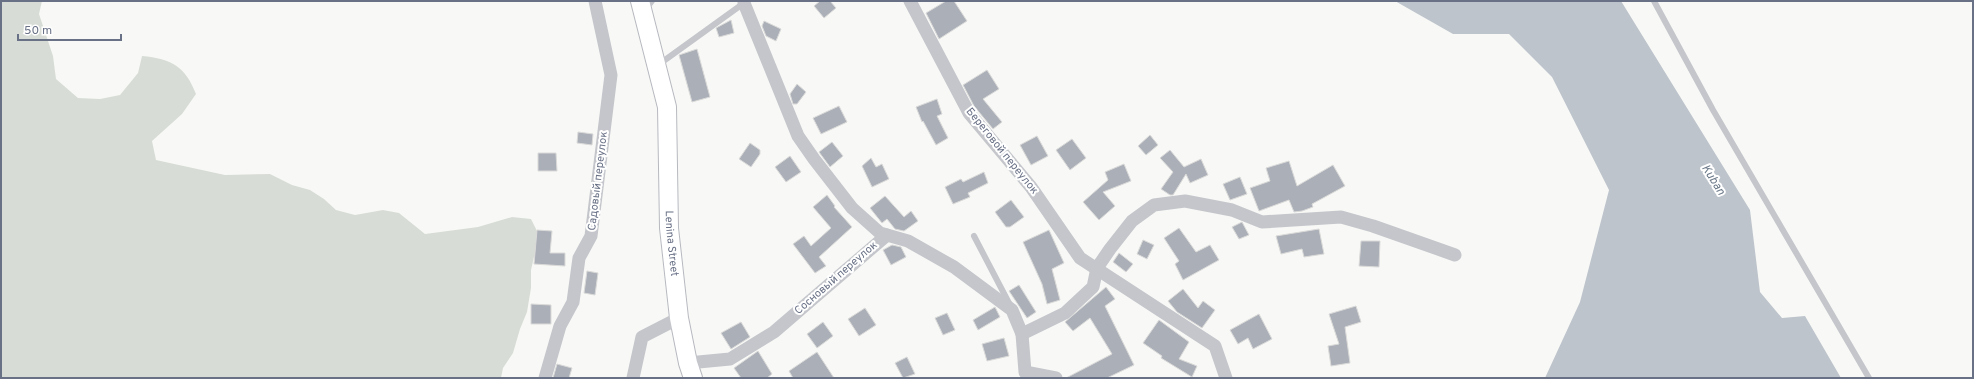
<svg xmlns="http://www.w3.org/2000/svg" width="1974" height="379" font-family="Overpass,sans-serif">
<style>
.green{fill:#d7ddd6}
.water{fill:#bec4cc}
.building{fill:#abafb8;stroke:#dadad9}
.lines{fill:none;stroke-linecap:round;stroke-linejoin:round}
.secondary-casing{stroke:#b7b9c0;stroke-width:20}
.service{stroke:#c4c6cb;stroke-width:6}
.minor{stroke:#c4c6cb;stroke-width:13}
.secondary{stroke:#fff;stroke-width:18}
.labels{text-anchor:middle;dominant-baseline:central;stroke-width:4;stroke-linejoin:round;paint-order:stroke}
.street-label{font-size:11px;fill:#697186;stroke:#fff}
.water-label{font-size:12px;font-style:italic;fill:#6a7888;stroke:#fff}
</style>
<rect width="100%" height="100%" fill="#f8f9f6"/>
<path class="green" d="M 1,1 L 42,1 L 39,14 L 53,56 L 56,79 L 78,98 L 100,99 L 120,95 L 138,73 L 142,56 C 172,59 185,66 196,94 L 182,114 L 152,141 L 156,160 L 225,175 L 270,174 L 292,185 L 310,190 L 324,199 L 336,210 L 355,215 L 383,210 L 399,213 L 425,234 L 478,227 L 512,217 L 531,219 L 539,235 L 531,270 L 531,288 L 527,312 L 520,329 L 513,353 L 503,368 L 501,378 L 1,378 Z"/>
<path class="water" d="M 1395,1 L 1621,1 L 1750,210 L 1760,292 L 1782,318 L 1805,316 L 1841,378 L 1545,378 L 1580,302 L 1609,190 L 1552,77 L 1509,34 L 1453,34 Z"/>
<g class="building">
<path d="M 820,1 L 830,1 L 836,8 L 824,18 L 814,6 Z"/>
<path d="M 946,1 L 954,1 L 967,21 L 939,39 L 926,13 Z"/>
<path d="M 731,20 L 734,33 L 719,37 L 716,28 Z"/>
<path d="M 764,21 L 781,29 L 776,41 L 766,36 L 762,26 Z"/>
<path d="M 697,49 L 710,97 L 692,102 L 679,55 Z"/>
<path d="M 987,70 L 999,89 L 983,99 L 1002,122 L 993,129 L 974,106 L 963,85 Z"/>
<path d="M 797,84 L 806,92 L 797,104 L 793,104 L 790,94 Z"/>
<path d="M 937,99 L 942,114 L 937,116 L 948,138 L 936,145 L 923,121 L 922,122 L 916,107 Z"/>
<path d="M 839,106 L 847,122 L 821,134 L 813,118 Z"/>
<path d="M 578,132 L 593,134 L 592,145 L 577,143 Z"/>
<path d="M 1150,135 L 1158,145 L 1146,155 L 1138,146 Z"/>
<path d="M 1037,136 L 1048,156 L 1031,165 L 1020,145 Z"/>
<path d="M 1072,139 L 1086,158 L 1070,170 L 1056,150 Z"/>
<path d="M 832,142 L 843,156 L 830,167 L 819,152 Z"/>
<path d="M 750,143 L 760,150 L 760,154 L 751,167 L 739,159 Z"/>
<path d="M 1170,150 L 1184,167 L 1201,159 L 1208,175 L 1190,183 L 1186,174 L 1173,195 L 1170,195 L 1161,189 L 1173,172 L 1160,158 Z"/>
<path d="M 538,153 L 556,153 L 557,171 L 538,171 Z"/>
<path d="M 790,156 L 801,172 L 786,182 L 775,167 Z"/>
<path d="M 871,158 L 876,167 L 882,164 L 889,179 L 872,187 L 862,166 Z"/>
<path d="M 1289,161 L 1297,186 L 1333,165 L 1345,186 L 1312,204 L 1313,207 L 1302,211 L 1294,212 L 1289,200 L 1259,211 L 1250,188 L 1270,181 L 1266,168 Z"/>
<path d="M 1124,164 L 1131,181 L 1103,192 L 1115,206 L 1099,220 L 1083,202 L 1108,180 L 1105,172 Z"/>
<path d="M 984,172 L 988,183 L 968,193 L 970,197 L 953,204 L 945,187 L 961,179 L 963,182 Z"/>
<path d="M 1240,177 L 1247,194 L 1230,200 L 1223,184 Z"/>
<path d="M 827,195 L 835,206 L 834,207 L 852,227 L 819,257 L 826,266 L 815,273 L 793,244 L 804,236 L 811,246 L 831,228 L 813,207 Z"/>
<path d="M 885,196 L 904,217 L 911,211 L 918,221 L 904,231 L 895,229 L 887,219 L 882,223 L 870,208 Z"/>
<path d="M 1011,200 L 1024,217 L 1010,227 L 1006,227 L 995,212 Z"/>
<path d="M 1242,222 L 1249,235 L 1239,239 L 1232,227 Z"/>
<path d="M 1179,228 L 1196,252 L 1210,245 L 1219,260 L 1183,280 L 1175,264 L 1179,261 L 1164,238 Z"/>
<path d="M 1319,229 L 1324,254 L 1304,257 L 1302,249 L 1281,254 L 1276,236 Z"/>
<path d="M 537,230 L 552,231 L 550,253 L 565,253 L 565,266 L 534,264 Z"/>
<path d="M 1049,230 L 1064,263 L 1052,269 L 1060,300 L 1047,304 L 1042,284 L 1023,242 Z"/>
<path d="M 1143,240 L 1154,245 L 1147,259 L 1137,254 Z"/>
<path d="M 1361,241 L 1380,241 L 1379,267 L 1359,266 Z"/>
<path d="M 892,245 L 901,247 L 906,257 L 891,265 L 883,250 Z"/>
<path d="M 1119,253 L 1133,264 L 1126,272 L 1113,262 Z"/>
<path d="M 587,271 L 598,273 L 595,295 L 584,293 Z"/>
<path d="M 1019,285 L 1036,312 L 1027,318 L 1009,291 Z"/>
<path d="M 1106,287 L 1115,299 L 1105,306 L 1134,365 L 1107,378 L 1066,378 L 1112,354 L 1090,318 L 1073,331 L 1065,322 Z"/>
<path d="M 1183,289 L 1198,308 L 1203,301 L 1215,310 L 1202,328 L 1177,312 L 1168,301 Z"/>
<path d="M 531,304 L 551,305 L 551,324 L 531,324 Z"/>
<path d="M 1356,306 L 1361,322 L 1345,327 L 1350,363 L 1331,366 L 1328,346 L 1339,344 L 1329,314 Z"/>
<path d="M 995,307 L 1000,317 L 978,330 L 973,320 Z"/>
<path d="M 865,308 L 876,325 L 859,336 L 848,319 Z"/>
<path d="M 947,313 L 955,330 L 943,335 L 935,318 Z"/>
<path d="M 1259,314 L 1272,339 L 1253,349 L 1248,338 L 1238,344 L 1230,330 Z"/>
<path d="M 1159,320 L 1189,342 L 1179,359 L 1197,366 L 1192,377 L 1161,358 L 1162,356 L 1143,343 Z"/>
<path d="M 741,322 L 750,337 L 731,349 L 721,333 Z"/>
<path d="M 823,322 L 833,336 L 817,348 L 807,334 Z"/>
<path d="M 1004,338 L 1009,356 L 987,361 L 982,344 Z"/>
<path d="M 758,351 L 772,374 L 767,378 L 741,378 L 734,368 Z"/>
<path d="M 817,352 L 834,378 L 793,378 L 789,371 Z"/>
<path d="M 907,357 L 915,374 L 903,378 L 895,363 Z"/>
<path d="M 557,364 L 572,368 L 569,378 L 553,378 Z"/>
</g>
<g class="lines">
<g class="secondary-casing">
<g id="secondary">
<path id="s1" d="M 640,1 L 667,107 L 669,228 L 679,318 L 688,363 L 693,378"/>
</g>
</g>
<g class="service">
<path d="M 1654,1 L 1713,110 L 1869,378"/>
<path d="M 645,10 L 652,1"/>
<path d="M 658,65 L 744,3"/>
<path d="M 974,236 L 1010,305"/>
</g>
<g class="minor">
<path d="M 910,1 L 969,113 L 1031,187 L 1080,258 L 1215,346 L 1226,378"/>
<path d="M 744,3 L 798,136 L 814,159 L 852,208 L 880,233 L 908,241 L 954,267 L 1012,310 L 1022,334 L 1025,372 L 1056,378"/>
<path d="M 1022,334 L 1065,313 L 1093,287 L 1097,268 L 1110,249 L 1132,221 L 1154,205 L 1185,201 L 1232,210 L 1262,222 L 1341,217 L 1373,226 L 1455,255"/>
<path d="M 688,363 L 730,359 L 774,332 L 887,235"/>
<path d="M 545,378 L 560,326 L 573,302 L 579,258 L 591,236 L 611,75 L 595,1"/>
<path d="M 633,378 L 642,337 L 679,318"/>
</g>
<use href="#secondary" class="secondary"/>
</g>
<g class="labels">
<g class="street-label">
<text transform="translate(1002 151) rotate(51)">Береговой переулок</text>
<text transform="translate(598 181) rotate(-83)">Садовый переулок</text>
<text stroke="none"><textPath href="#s1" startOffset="246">Lenina Street</textPath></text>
<text transform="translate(836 278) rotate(-41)">Сосновый переулок</text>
</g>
<g class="water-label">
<text transform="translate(1713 180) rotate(58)">Kuban</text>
</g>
</g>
<rect width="1974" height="379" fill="none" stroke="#697186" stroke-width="4"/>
<path d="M18 34v6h103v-6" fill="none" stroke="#697186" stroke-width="2"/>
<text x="24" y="34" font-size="12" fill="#697186" stroke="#ffffff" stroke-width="3" paint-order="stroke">50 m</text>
</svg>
